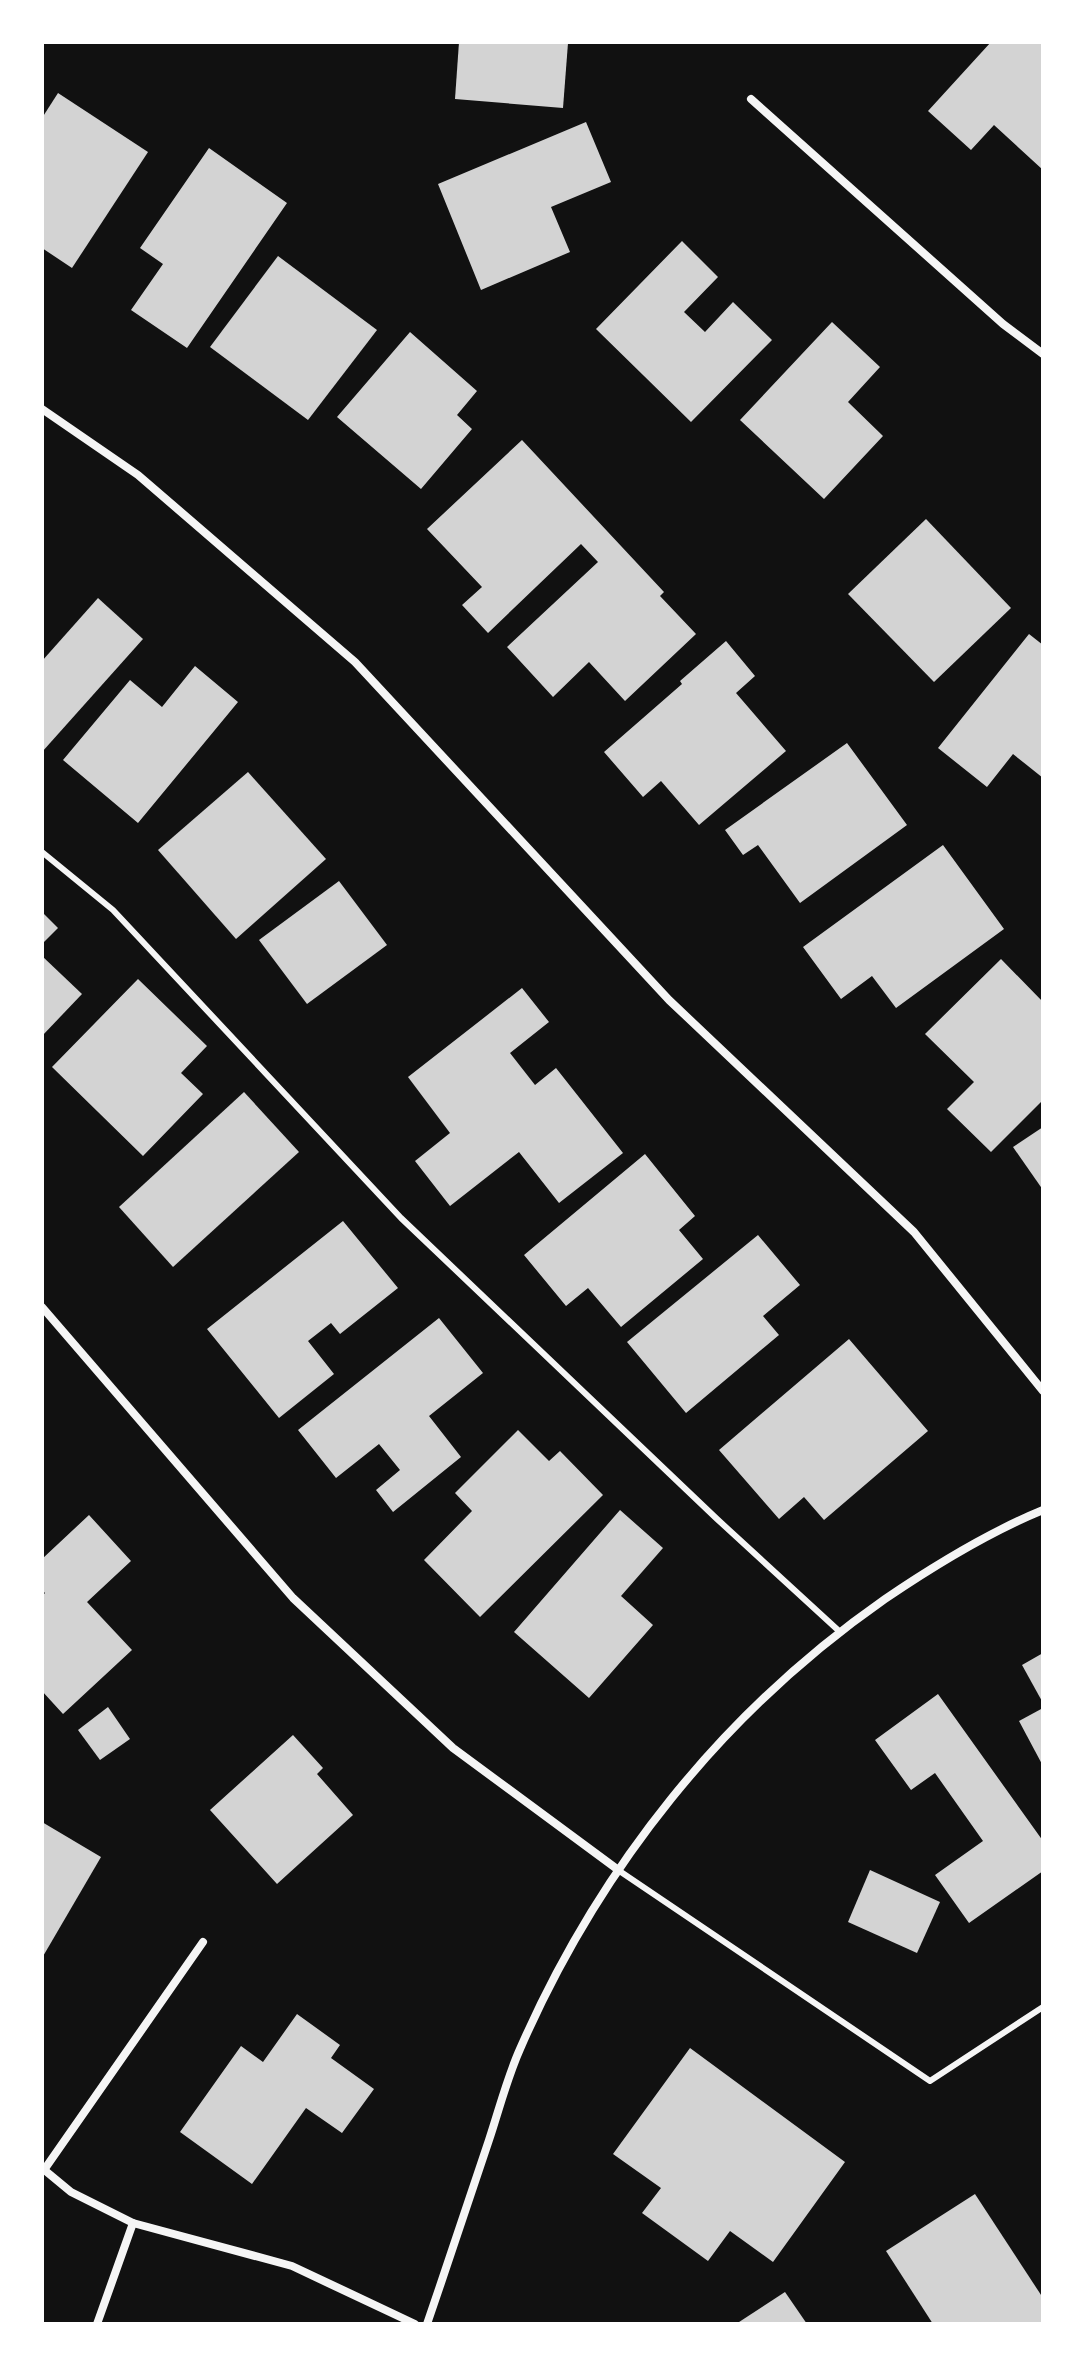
<svg xmlns="http://www.w3.org/2000/svg" width="1085" height="2366" font-family="'Exo 2',sans-serif">
<style>
.building{fill:#d3d3d3}
.lines{fill:none;stroke-linecap:round;stroke-linejoin:round}
.service{stroke:#f5f5f5;stroke-width:6}
.minor{stroke:#f5f5f5;stroke-width:8}
</style>
<rect width="100%" height="100%" fill="#111"/>
<g class="building">
<path d="M 459,42 L 568,43 L 563,108 L 455,99 Z"/>
<path d="M 991,42 L 1039,42 L 1043,45 L 1043,170 L 994,125 L 971,150 L 928,111 Z"/>
<path d="M 58,93 L 148,152 L 72,268 L 42,248 L 42,118 Z"/>
<path d="M 586,122 L 611,182 L 551,207 L 570,252 L 481,290 L 438,184 Z"/>
<path d="M 209,148 L 287,203 L 187,348 L 131,310 L 163,264 L 140,248 Z"/>
<path d="M 682,241 L 718,277 L 684,312 L 705,332 L 733,302 L 772,340 L 691,422 L 596,329 Z"/>
<path d="M 278,256 L 377,330 L 308,420 L 210,347 Z"/>
<path d="M 832,322 L 880,367 L 848,402 L 883,436 L 824,499 L 740,420 Z"/>
<path d="M 410,332 L 477,391 L 457,415 L 472,429 L 421,489 L 337,417 Z"/>
<path d="M 522,440 L 664,592 L 660,596 L 696,634 L 625,701 L 589,662 L 553,697 L 507,647 L 598,562 L 581,544 L 488,633 L 462,605 L 482,587 L 427,529 Z"/>
<path d="M 926,519 L 1011,608 L 934,682 L 848,594 Z"/>
<path d="M 98,598 L 143,639 L 42,752 L 42,661 Z"/>
<path d="M 1029,634 L 1043,645 L 1043,778 L 1013,754 L 987,787 L 938,748 Z"/>
<path d="M 726,641 L 755,676 L 736,693 L 786,751 L 699,825 L 661,781 L 643,797 L 604,752 L 682,684 L 680,681 Z"/>
<path d="M 195,666 L 238,702 L 138,823 L 63,760 L 130,680 L 162,707 Z"/>
<path d="M 847,743 L 907,825 L 800,903 L 758,845 L 743,855 L 725,830 Z"/>
<path d="M 248,772 L 326,859 L 236,939 L 158,850 Z"/>
<path d="M 943,845 L 1004,929 L 896,1008 L 872,976 L 841,999 L 803,947 Z"/>
<path d="M 339,881 L 387,945 L 307,1004 L 259,940 Z"/>
<path d="M 42,912 L 58,928 L 42,944 Z"/>
<path d="M 42,956 L 82,994 L 42,1036 Z"/>
<path d="M 1001,959 L 1043,1002 L 1043,1100 L 991,1152 L 947,1109 L 974,1082 L 925,1034 Z"/>
<path d="M 138,979 L 207,1046 L 181,1073 L 203,1094 L 143,1156 L 52,1067 Z"/>
<path d="M 522,988 L 549,1022 L 510,1053 L 535,1085 L 556,1068 L 623,1153 L 559,1203 L 519,1152 L 450,1206 L 415,1161 L 450,1133 L 408,1077 Z"/>
<path d="M 244,1092 L 299,1152 L 173,1267 L 119,1207 Z"/>
<path d="M 1043,1127 L 1043,1190 L 1013,1147 Z"/>
<path d="M 645,1154 L 695,1216 L 679,1230 L 703,1259 L 621,1327 L 588,1288 L 566,1306 L 524,1255 Z"/>
<path d="M 343,1221 L 398,1288 L 340,1334 L 331,1323 L 308,1341 L 334,1374 L 279,1418 L 207,1329 Z"/>
<path d="M 758,1235 L 800,1285 L 763,1316 L 779,1335 L 686,1413 L 627,1342 Z"/>
<path d="M 439,1318 L 483,1373 L 429,1416 L 461,1457 L 393,1512 L 376,1490 L 400,1470 L 379,1444 L 336,1478 L 298,1430 Z"/>
<path d="M 849,1339 L 928,1431 L 824,1520 L 804,1497 L 779,1519 L 719,1450 Z"/>
<path d="M 518,1430 L 549,1461 L 560,1451 L 603,1495 L 480,1617 L 424,1560 L 472,1511 L 455,1493 Z"/>
<path d="M 620,1510 L 663,1548 L 621,1596 L 653,1625 L 589,1698 L 514,1632 Z"/>
<path d="M 89,1515 L 131,1561 L 87,1602 L 132,1650 L 63,1714 L 42,1691 L 42,1596 L 45,1593 L 42,1590 L 42,1559 Z"/>
<path d="M 1043,1653 L 1043,1703 L 1022,1665 Z"/>
<path d="M 938,1694 L 1043,1841 L 1043,1871 L 969,1923 L 935,1875 L 983,1841 L 935,1773 L 911,1790 L 875,1740 Z"/>
<path d="M 108,1707 L 130,1739 L 100,1760 L 78,1730 Z"/>
<path d="M 1043,1708 L 1043,1766 L 1019,1721 Z"/>
<path d="M 293,1735 L 323,1768 L 317,1774 L 353,1815 L 277,1884 L 210,1810 Z"/>
<path d="M 42,1822 L 101,1857 L 42,1958 Z"/>
<path d="M 870,1870 L 940,1902 L 917,1953 L 848,1922 Z"/>
<path d="M 297,2014 L 340,2045 L 331,2058 L 374,2089 L 342,2133 L 306,2108 L 252,2184 L 180,2132 L 241,2046 L 263,2062 Z"/>
<path d="M 690,2048 L 845,2162 L 773,2262 L 730,2231 L 708,2261 L 642,2213 L 661,2188 L 613,2154 Z"/>
<path d="M 975,2194 L 1043,2298 L 1043,2324 L 933,2324 L 886,2251 Z"/>
<path d="M 785,2292 L 807,2324 L 736,2324 Z"/>
</g>
<g class="lines">
<g class="service">
<path d="M 42,852 L 113,910 L 401,1218 L 717,1519 L 839,1631"/>
<path d="M 618,1870 L 930,2081 L 1043,2007"/>
</g>
<g class="minor">
<path d="M 751,99 L 1003,324 L 1043,354"/>
<path d="M 42,409 L 138,475 L 355,662 L 669,1000 L 914,1232 L 1043,1391"/>
<path d="M 42,1307 L 293,1598 L 453,1748 L 617,1869"/>
<path d="M 42,2168 L 71,2192 L 133,2223 L 292,2266 L 415,2324"/>
<path d="M 44,2170 L 203,1942"/>
<path d="M 97,2324 L 133,2223"/>
<path d="M 427,2324 C 448,2263 468,2202 489,2140 C 499,2110 507,2078 520,2049 C 599,1868 723,1712 885,1599 C 935,1565 987,1533 1043,1510"/>
</g>
</g>
<rect width="1085" height="2366" fill="none" stroke="#ffffff" stroke-width="88"/>
</svg>
